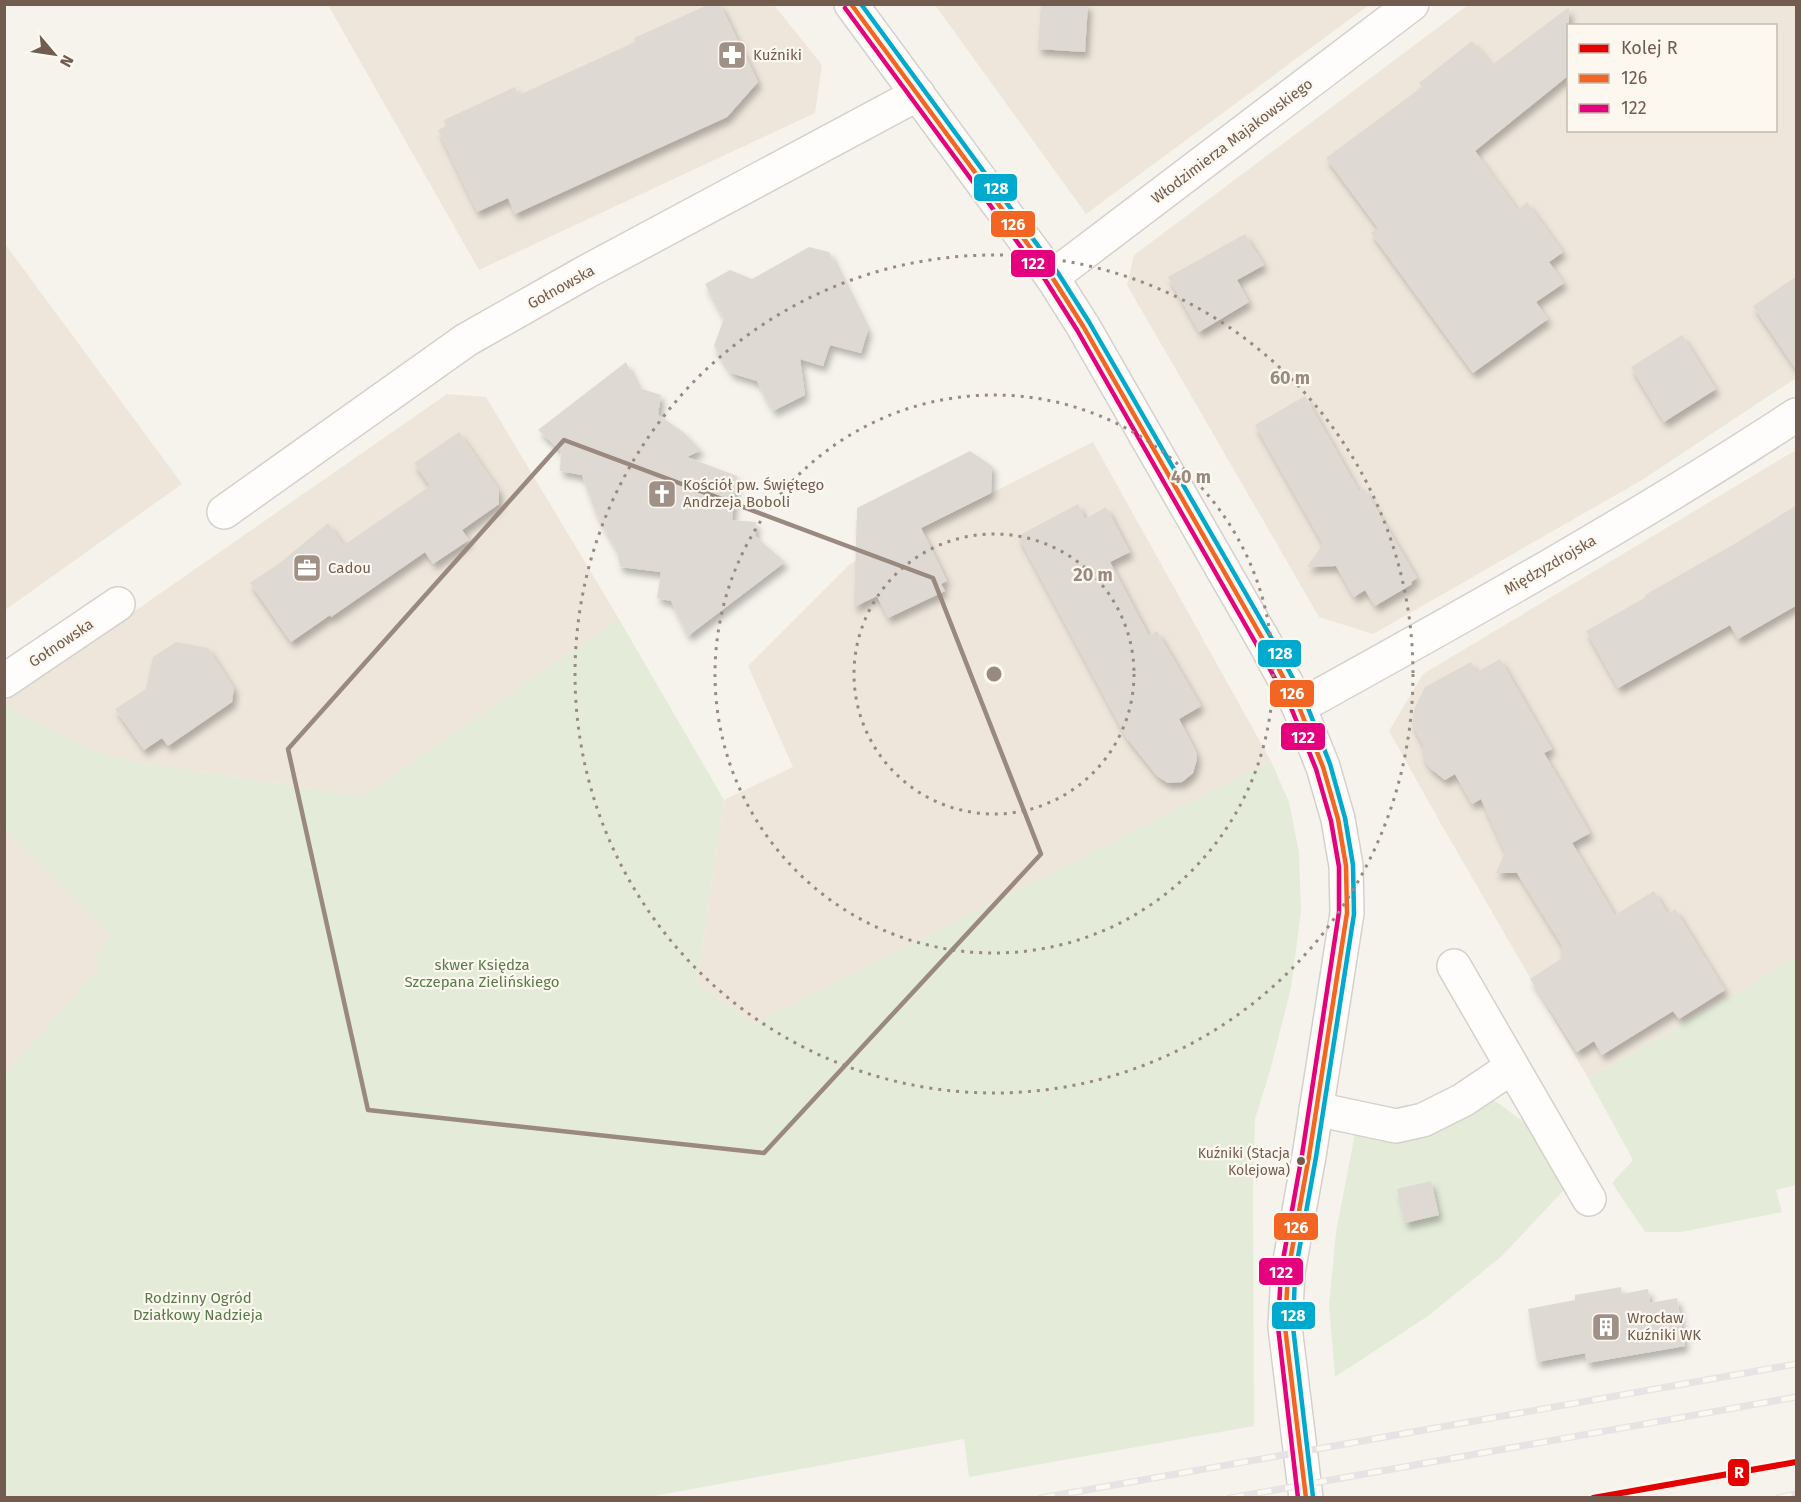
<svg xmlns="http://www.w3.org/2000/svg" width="1801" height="1502" font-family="'Fira Sans',sans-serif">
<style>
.residential{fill:#eee6db;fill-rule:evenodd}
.green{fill:#e4ecd9}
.building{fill:#dfd9d3;filter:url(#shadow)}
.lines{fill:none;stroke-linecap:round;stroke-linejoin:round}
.minor-casing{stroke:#d5d0cb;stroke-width:36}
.minor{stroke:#fefdfc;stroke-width:33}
.rail-casing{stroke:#e5e3e4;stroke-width:7}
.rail{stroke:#fdf8ef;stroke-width:4.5;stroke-dasharray:14;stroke-linecap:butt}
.bus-1-casing{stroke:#fdf8ef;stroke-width:9}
.bus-2-casing{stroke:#fdf8ef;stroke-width:9}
.bus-3-casing{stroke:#fdf8ef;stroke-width:9}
.bus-1{stroke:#f26522;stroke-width:4.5}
.bus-2{stroke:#e5007d;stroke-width:4.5}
.bus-3{stroke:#00a9ce;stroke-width:4.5}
.rail-1-casing{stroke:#fdf8ef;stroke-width:10}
.rail-1{stroke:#e50000;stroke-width:6}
.marked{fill:none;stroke:#99897e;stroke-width:4.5;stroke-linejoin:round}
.ring{fill:none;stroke:#99897e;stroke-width:3;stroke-dasharray:3 6}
.bus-dot{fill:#725c4f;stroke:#fdf8ef;stroke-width:2}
.labels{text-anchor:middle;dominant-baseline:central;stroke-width:4.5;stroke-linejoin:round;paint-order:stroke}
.bus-label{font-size:14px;fill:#725c4f;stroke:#fdf8ef;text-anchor:end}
.poi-label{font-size:15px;fill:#725c4f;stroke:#fdf8ef;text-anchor:start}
.street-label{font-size:15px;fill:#725c4f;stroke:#fdf8ef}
.park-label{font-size:15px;fill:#597b4c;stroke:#fdf8ef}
.centre{fill:#99897e;stroke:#fdf8ef;stroke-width:3}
.ring-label{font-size:18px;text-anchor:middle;font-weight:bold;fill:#99897e;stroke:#fdf8ef;stroke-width:4.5;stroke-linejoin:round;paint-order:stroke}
.line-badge{stroke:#fdf8ef;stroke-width:2}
.badge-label{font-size:16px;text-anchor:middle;font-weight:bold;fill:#fff}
</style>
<defs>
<filter id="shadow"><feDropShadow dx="3.5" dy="6" stdDeviation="3" flood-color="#0004"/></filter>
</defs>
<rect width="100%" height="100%" fill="#f6f3ed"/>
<g class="residential">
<path d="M 328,5 L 774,5 L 822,65 L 815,113 L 479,270 Z"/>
<path d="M 935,5 L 1369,5 L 1086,214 Z"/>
<path d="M 1468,5 L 1796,5 L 1796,378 L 1642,480 L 1373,634 L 1319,617 L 1127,285 L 1134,255 ZM 1568,26 L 1776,26 L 1776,130 L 1568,130 Z"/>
<path d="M 5,244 L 182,484 L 5,610 L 4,610 Z"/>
<path d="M 447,394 L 486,397 L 619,619 L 363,796 L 143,763 L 93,751 L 5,705 L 4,702 Z"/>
<path d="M 1093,442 L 1271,761 L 754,1024 L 697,983 L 724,800 L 793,767 L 748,666 L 850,564 Z"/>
<path d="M 1796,450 L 1796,958 L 1588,1078 L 1441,824 L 1389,731 L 1423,674 Z"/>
<path d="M 5,830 L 112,936 L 95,959 L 101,965 L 5,1074 Z"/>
</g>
<g class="green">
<path d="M 619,619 L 724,800 L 697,983 L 754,1024 L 1271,761 L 1289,802 L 1299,852 L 1301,912 L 1291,988 L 1270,1071 L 1255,1119 L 1253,1191 L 1254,1426 L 969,1477 L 964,1439 L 649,1497 L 5,1497 L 5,1074 L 101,965 L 95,959 L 111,936 L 5,830 L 5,705 L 93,751 L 143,763 L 363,796 Z"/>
<path d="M 1796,958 L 1796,1185 L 1776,1190 L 1782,1212 L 1681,1232 L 1645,1232 L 1612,1183 L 1633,1160 L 1588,1078 Z"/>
<path d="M 1491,1098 L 1528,1125 L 1564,1190 L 1502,1256 L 1428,1316 L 1335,1377 L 1329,1305 L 1336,1232 L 1355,1133 Z"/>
</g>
<g class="building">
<path d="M 710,4 L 720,4 L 758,82 L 727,117 L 515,214 L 508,198 L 477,212 L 438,130 L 446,126 L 444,120 L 515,87 L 519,95 L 635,42 L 634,38 Z"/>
<path d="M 1041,4 L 1088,4 L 1085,52 L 1038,49 Z"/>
<path d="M 1569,7 L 1569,75 L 1475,151 L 1518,210 L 1527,202 L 1563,252 L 1549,262 L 1564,283 L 1536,302 L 1548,319 L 1473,373 L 1371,233 L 1378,228 L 1326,158 L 1422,87 L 1419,83 L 1472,41 L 1492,65 Z"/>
<path d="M 1245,234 L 1264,265 L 1237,280 L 1249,302 L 1199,332 L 1168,277 Z"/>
<path d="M 809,247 L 829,252 L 868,330 L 861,353 L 830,345 L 823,366 L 800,359 L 805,395 L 773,411 L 757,381 L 731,373 L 714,346 L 724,318 L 705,284 L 730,270 L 752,279 Z"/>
<path d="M 1797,276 L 1797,371 L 1753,306 Z"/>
<path d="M 1682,335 L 1716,389 L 1664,422 L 1631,367 Z"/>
<path d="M 626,362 L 639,388 L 661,395 L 658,415 L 682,431 L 701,450 L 687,457 L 737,476 L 732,520 L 756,522 L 755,536 L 785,562 L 688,636 L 671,601 L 657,598 L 661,572 L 620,567 L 617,550 L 596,513 L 582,475 L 560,471 L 561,451 L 538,430 Z"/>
<path d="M 1305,396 L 1359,491 L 1364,488 L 1417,578 L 1411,582 L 1412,584 L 1375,606 L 1365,590 L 1354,597 L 1336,566 L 1307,567 L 1323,544 L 1255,425 Z"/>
<path d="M 459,432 L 499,490 L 499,504 L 462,530 L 469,540 L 433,564 L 425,552 L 331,617 L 330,615 L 291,642 L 250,583 L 281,562 L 328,523 L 344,545 L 430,486 L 414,463 Z"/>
<path d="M 970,451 L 992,466 L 991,493 L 921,528 L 947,581 L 941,584 L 945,591 L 888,618 L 877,596 L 854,607 L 857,508 Z"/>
<path d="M 1078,504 L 1085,519 L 1106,507 L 1130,552 L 1110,562 L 1149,636 L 1157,631 L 1201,706 L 1179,719 L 1196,752 L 1197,759 L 1193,773 L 1182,782 L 1168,783 L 1157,776 L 1126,737 L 1018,536 Z"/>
<path d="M 1797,505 L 1797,605 L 1738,639 L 1730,625 L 1618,688 L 1586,631 L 1646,597 L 1645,595 L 1736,543 Z"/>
<path d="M 176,642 L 208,648 L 234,688 L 232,702 L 168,746 L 162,738 L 144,750 L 115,709 L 146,689 L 153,657 Z"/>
<path d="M 1500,659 L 1552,749 L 1544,753 L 1590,833 L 1572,843 L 1615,915 L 1654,891 L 1668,914 L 1675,909 L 1725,990 L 1679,1019 L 1673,1011 L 1602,1055 L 1594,1041 L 1577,1052 L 1530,979 L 1564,957 L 1559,949 L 1563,947 L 1517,873 L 1496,873 L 1505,852 L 1481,799 L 1472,804 L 1455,774 L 1445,780 L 1430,768 L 1423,757 L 1423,745 L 1412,724 L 1414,710 L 1425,687 L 1471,662 L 1477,672 Z"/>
<path d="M 1431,1181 L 1439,1215 L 1405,1223 L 1397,1189 Z"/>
<path d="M 1621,1287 L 1622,1294 L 1648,1289 L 1650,1303 L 1677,1298 L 1685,1346 L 1587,1363 L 1585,1353 L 1537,1362 L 1528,1309 L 1575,1300 L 1575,1295 Z"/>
</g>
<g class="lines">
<g class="minor-casing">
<g id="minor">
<path d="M 851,4 L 1052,277 L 1083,326 L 1265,643 L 1299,707 L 1323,767 L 1338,819 L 1346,866 L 1347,913 L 1309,1156 L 1288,1272 L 1285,1327 L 1306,1498"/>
<path d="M 1052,277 L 1412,4"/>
<path d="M 224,512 L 466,340 L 586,272 L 918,94"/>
<path d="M 4,681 L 118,604"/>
<path d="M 1299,707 C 1467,614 1636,520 1796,415"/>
<path d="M 1454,966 L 1589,1199"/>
<path d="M 1316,1109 L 1396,1126 L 1423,1120 L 1463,1100 L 1512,1067"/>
</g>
</g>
<use href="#minor" class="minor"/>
<g class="rail-casing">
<g id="rail">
<path d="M 1041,1498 L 1796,1364"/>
<path d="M 1230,1498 L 1796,1397"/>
<path d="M 1778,1498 L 1796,1494"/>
</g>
</g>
<use href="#rail" class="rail"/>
<g class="bus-1-casing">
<path id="bus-1" d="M 851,4 L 1052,277 L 1083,326 L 1265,643 L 1299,707 L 1323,767 L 1338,819 L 1346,866 L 1347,913 L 1309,1156 L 1288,1272 L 1285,1327 L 1306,1498"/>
</g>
<g class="bus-2-casing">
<path id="bus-2" d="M 845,8 L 1046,281 L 1077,330 L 1258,647 L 1292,710 L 1316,769 L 1331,821 L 1339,867 L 1339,912 L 1302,1155 L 1281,1271 L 1278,1327 L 1298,1498"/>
</g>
<g class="bus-3-casing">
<path id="bus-3" d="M 861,4 L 1058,273 L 1089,322 L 1272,639 L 1306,703 L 1330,764 L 1345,818 L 1353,865 L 1354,914 L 1316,1157 L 1295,1273 L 1293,1327 L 1313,1497"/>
</g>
<use href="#bus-1" class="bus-1"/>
<use href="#bus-2" class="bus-2"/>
<use href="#bus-3" class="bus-3"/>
<g class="rail-1-casing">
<path id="rail-1" d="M 1593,1498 L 1796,1462"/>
</g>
<use href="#rail-1" class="rail-1"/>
</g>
<path class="marked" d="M 564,440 L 933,578 L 1041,854 L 764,1153 L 368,1110 L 288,749 Z"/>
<g class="ring">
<circle cx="994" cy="674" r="140"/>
<circle cx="994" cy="674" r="279"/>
<circle cx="994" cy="674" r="419"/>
</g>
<defs>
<g id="pharmacy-square" transform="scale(1.5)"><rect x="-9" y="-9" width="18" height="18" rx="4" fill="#a09186" stroke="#fdf8ef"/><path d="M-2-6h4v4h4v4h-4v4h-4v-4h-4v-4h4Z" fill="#fff"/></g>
<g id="church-square" transform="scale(1.5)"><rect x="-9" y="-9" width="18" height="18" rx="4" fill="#a09186" stroke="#fdf8ef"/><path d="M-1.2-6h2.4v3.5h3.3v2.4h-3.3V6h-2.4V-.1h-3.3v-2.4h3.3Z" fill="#fff"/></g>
<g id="office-square" transform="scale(1.5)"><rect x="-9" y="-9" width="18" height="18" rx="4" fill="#a09186" stroke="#fdf8ef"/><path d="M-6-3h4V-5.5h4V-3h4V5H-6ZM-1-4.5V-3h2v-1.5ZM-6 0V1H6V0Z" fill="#fff"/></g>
<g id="building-square" transform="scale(1.5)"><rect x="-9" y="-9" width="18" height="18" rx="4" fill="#a09186" stroke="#fdf8ef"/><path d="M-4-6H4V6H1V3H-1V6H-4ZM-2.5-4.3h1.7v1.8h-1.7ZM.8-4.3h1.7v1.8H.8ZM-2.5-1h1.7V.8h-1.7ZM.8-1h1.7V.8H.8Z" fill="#fff"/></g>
</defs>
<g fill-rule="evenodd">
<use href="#pharmacy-square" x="732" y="55"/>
<use href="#church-square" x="662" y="494"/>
<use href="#office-square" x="307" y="568"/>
<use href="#building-square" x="1606" y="1327"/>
</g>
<circle class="bus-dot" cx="1301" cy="1161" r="5"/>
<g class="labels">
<g class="bus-label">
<text x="1290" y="1153">Kuźniki (Stacja<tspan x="1290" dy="17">Kolejowa)</tspan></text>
</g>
<g class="poi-label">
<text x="753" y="55">Kuźniki</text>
<text x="683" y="485">Kościół pw. Świętego<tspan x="683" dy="17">Andrzeja Boboli</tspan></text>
<text x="328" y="568">Cadou</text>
<text x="1627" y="1318">Wrocław<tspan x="1627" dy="17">Kuźniki WK</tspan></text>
</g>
<g class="street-label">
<text transform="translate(1232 141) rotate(-37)">Włodzimierza Majakowskiego</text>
<text transform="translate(561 287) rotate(-29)">Gołnowska</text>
<text transform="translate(1550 565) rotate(-30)">Międzyzdrojska</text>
<text transform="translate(61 643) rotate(-34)">Gołnowska</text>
</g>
<g class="park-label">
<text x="482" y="965">skwer Księdza<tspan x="482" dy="17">Szczepana Zielińskiego</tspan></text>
<text x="198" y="1298">Rodzinny Ogród<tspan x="198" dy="17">Działkowy Nadzieja</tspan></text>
</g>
</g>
<circle cx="994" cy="674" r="9" class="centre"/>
<g class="ring-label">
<text x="1290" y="384">60 m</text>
<text x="1191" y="483">40 m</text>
<text x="1093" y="581">20 m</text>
</g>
<g class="line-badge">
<rect x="973" y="173" width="45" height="29" rx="6" fill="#00a9ce"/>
<rect x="990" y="210" width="46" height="28" rx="6" fill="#f26522"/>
<rect x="1010" y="249" width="46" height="29" rx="6" fill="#e5007d"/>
<rect x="1257" y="639" width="45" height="29" rx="6" fill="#00a9ce"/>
<rect x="1269" y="679" width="46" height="29" rx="6" fill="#f26522"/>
<rect x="1280" y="722" width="46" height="29" rx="6" fill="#e5007d"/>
<rect x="1273" y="1212" width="46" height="29" rx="6" fill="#f26522"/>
<rect x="1258" y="1257" width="46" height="29" rx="6" fill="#e5007d"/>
<rect x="1271" y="1301" width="45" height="29" rx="6" fill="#00a9ce"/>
<rect x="1727" y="1458" width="23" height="29" rx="6" fill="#e50000"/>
</g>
<g class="badge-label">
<text x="996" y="194">128</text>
<text x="1013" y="230">126</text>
<text x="1033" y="269">122</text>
<text x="1280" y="659">128</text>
<text x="1292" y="699">126</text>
<text x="1303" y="743">122</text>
<text x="1296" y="1233">126</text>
<text x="1281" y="1278">122</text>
<text x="1293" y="1321">128</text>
<text x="1739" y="1478">R</text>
</g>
<rect width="1801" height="1502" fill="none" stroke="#725c4f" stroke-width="12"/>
<rect x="1567" y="24" width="210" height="108" fill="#fdf8ef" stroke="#c5baaf" stroke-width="1.5"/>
<rect x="1579" y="44" width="30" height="9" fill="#e50000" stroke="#c5baaf" stroke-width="1.5"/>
<text x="1621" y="54" font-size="18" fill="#725c4f">Kolej R</text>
<rect x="1579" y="74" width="30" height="9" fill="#f26522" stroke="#c5baaf" stroke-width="1.5"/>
<text x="1621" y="84" font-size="18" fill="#725c4f">126</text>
<rect x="1579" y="104" width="30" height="9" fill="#e5007d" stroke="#c5baaf" stroke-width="1.5"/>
<text x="1621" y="114" font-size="18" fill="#725c4f">122</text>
<g transform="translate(54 54) rotate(119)" stroke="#fdf8ef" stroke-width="4.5" paint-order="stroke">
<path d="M0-4.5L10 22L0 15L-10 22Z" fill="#725c4f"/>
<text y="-9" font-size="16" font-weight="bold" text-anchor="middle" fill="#725c4f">N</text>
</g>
</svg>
